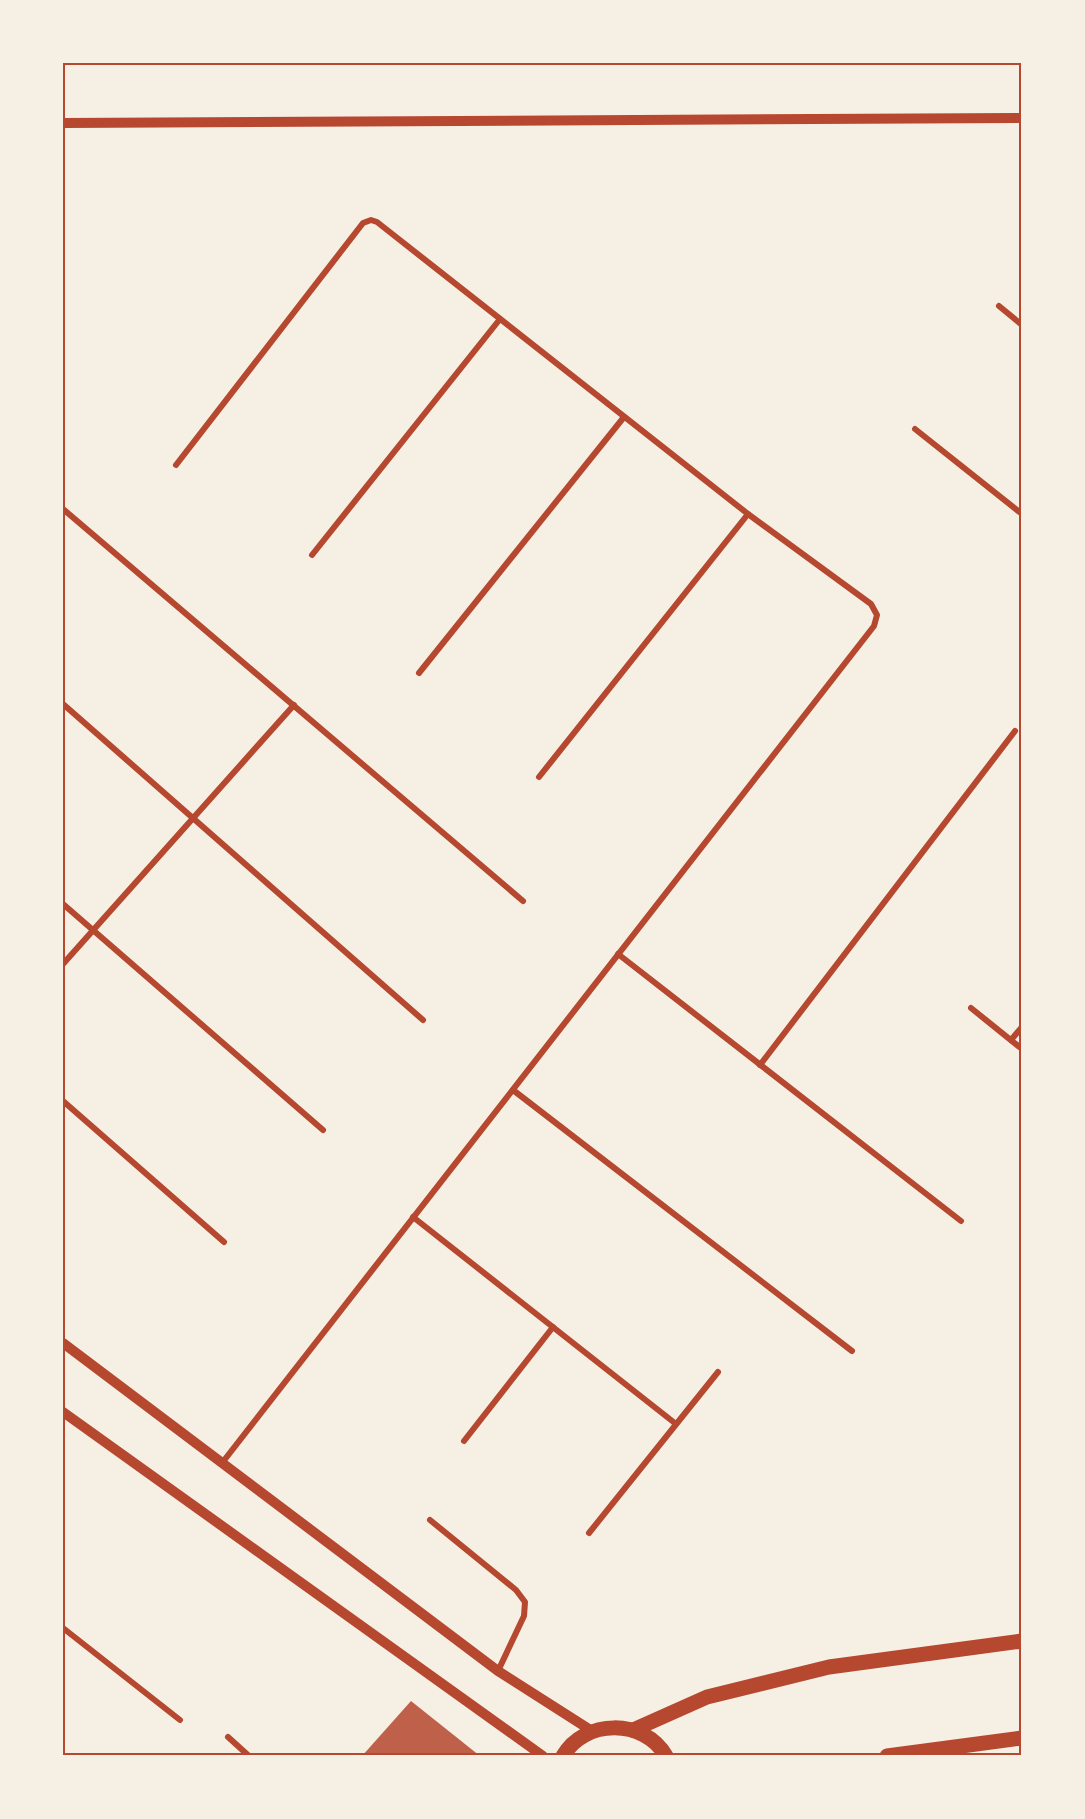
<svg xmlns="http://www.w3.org/2000/svg" width="1085" height="1819" font-family="Commissioner,sans-serif">
<style>
.building{fill:#bf614a}
.lines{fill:none;stroke-linecap:round;stroke-linejoin:round}
.minor{stroke:#b5482f;stroke-width:6}
.tertiary{stroke:#b5482f;stroke-width:10}
.primary{stroke:#b5482f;stroke-width:15}
.neatline{fill:none;stroke:#b5482f;stroke-width:2}
</style>
<rect width="100%" height="100%" fill="#f6efe4"/>
<path class="building" d="M 411,1701 L 480,1756 L 362,1756 Z"/>
<g class="lines">
<g class="minor">
<path d="M 999,306 L 1022,325"/>
<path d="M 915,429 L 1022,514"/>
<path d="M 176,465 L 363,223 L 371,220 L 377,222 L 748,514 L 871,604 L 877,615 L 874,626 L 222,1463"/>
<path d="M 63,509 L 523,901"/>
<path d="M 312,555 L 500,319"/>
<path d="M 419,673 L 624,417"/>
<path d="M 63,704 L 423,1020"/>
<path d="M 539,777 L 748,514"/>
<path d="M 63,904 L 323,1130"/>
<path d="M 618,954 L 961,1221"/>
<path d="M 63,964 L 294,705"/>
<path d="M 971,1008 L 1022,1049"/>
<path d="M 1011,1040 L 1022,1027"/>
<path d="M 760,1065 L 1015,731"/>
<path d="M 513,1090 L 852,1351"/>
<path d="M 63,1101 L 224,1242"/>
<path d="M 413,1217 L 676,1424"/>
<path d="M 464,1441 L 553,1327"/>
<path d="M 430,1520 L 516,1590 L 525,1602 L 524,1616 L 498,1671"/>
<path d="M 589,1533 L 718,1372"/>
<path d="M 63,1628 L 180,1720"/>
<path d="M 228,1737 L 249,1756"/>
</g>
<g class="tertiary">
<path d="M 63,123 L 1022,118"/>
<path d="M 63,1343 L 498,1671 L 592,1731"/>
<path d="M 63,1412 L 543,1756"/>
</g>
<g class="primary">
<path d="M 633,1730 L 707,1697 L 829,1667 L 1022,1641"/>
<path d="M 563,1756 C 584,1719 644,1718 666,1756"/>
<path d="M 887,1756 L 1022,1738"/>
</g>
</g>
<rect width="1085" height="1819" fill="none" stroke="#f6efe4" stroke-width="129"/>
<rect x="64" y="64" width="956" height="1690" class="neatline"/>
</svg>
